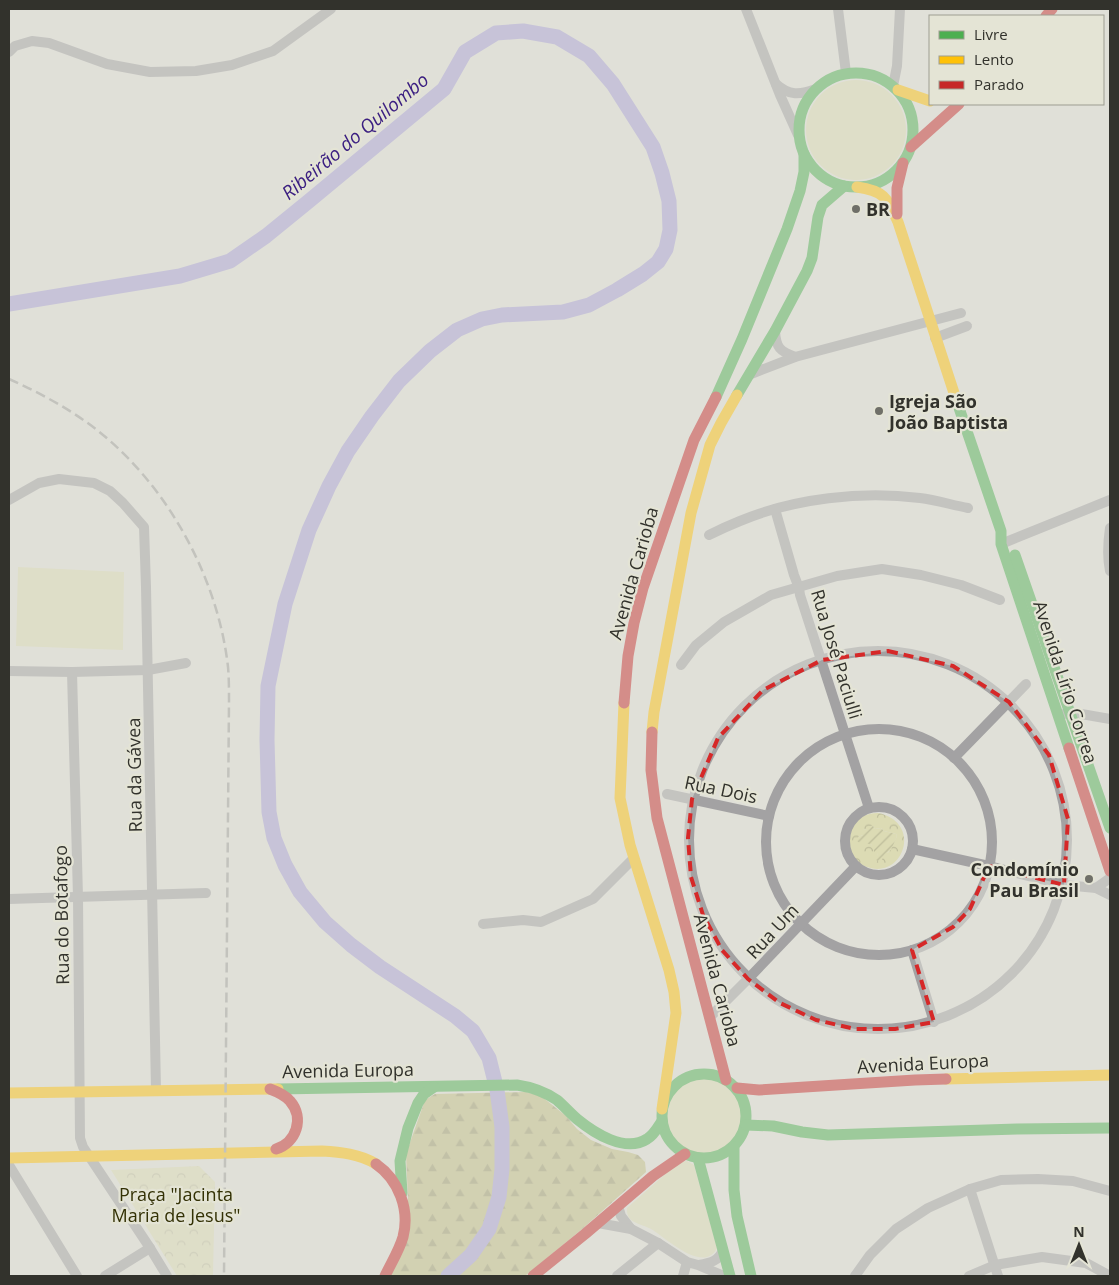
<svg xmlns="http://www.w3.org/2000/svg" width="1119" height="1285" font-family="'Open Sans',sans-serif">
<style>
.grass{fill:#dcdbb4}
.forest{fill:url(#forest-firs)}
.park{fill:url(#park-crowns);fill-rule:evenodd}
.garden{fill:url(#garden-furrows)}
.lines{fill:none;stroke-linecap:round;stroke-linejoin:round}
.river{stroke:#a8a0d8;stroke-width:15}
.street{stroke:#a3a2a3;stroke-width:10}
.fast{stroke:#4caf50;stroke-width:11}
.slow{stroke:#ffc107;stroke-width:11}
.jam{stroke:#c62828;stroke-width:11}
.rail{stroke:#9f9f9c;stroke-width:2.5;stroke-dasharray:10 5;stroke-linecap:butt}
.marked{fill:none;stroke:#d62828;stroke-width:4;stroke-dasharray:10 6;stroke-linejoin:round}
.poi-dot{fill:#6f6f68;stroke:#e4e4d5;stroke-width:2}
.labels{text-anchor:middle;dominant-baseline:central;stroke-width:4.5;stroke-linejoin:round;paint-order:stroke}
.poi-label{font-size:18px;font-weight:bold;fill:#32322c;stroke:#e4e4d5;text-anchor:start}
.street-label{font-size:18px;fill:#32322c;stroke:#e4e4d5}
.park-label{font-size:18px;fill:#333105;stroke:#e4e4d5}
.water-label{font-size:19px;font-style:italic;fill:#3c2082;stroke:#e4e4d5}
</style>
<defs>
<pattern id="forest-firs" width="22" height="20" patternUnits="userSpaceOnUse" patternTransform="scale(1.25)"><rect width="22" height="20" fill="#c1be83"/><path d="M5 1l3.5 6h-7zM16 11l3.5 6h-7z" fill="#9d9b6b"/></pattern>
<pattern id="park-crowns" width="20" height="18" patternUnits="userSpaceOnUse" patternTransform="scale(1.25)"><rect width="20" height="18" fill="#dcdbb4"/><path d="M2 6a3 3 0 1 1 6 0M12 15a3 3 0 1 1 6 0" fill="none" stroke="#bdbc9b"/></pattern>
<pattern id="garden-furrows" width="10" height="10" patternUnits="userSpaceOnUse" patternTransform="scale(1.25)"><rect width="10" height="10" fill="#dcdbb4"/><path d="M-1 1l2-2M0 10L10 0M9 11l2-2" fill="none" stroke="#bdbc9b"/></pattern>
</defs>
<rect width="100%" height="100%" fill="#e0e0d8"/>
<g class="grass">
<circle cx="856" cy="130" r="50"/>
<path d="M 18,567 L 124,572 L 123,650 L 16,646 Z"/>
<circle cx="705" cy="1116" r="39"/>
<path d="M 687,1161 L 694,1165 L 717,1248 C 704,1275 665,1237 651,1229 C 644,1225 635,1224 630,1219 C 627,1215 627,1212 627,1208 L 679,1162 Z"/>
</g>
<path class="forest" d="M 526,1092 L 541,1096 L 566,1116 L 577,1129 L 591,1140 L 612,1149 L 628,1152 L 638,1155 L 645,1162 L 646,1172 L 581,1230 L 525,1276 L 391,1276 L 408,1199 L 406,1154 L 425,1100 L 435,1094 Z"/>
<g class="park">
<path d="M 878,813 C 923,822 904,880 867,867 C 861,865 856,861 852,856 C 844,842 849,824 863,816 C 868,814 873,813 878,813 ZM 873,826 L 875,829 L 881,828 L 884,831 L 896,834 L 897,836 L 889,852 L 885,853 L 880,862 L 876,859 L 878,854 L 874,847 L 869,843 L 865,843 L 858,837 L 863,835 L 863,830 L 868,829 Z"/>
<path d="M 199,1166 L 215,1182 L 213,1276 L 177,1276 L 111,1170 Z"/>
</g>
<path class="garden" d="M 871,826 L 873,826 L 875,829 L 881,828 L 884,831 L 896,834 L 897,836 L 891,850 L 885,854 L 880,863 L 875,859 L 878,854 L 874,852 L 874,847 L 872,847 L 872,845 L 866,843 L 861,844 L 857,841 L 858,837 L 863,835 L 863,830 L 867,829 L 868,827 Z"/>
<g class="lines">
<path class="river" d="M 9,304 L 180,276 L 230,261 L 266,236 L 309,201 L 444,89 L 465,52 L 496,33 L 523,31 L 557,37 L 589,56 L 613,84 L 653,147 L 662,173 L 669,201 L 670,230 L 666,249 L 658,262 L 643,274 L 617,290 L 589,305 L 563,312 L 502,315 L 482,319 L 457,330 L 430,351 L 399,381 L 372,416 L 348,451 L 329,486 L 309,530 L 285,604 L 268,686 L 267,740 L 269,812 L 274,838 L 285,865 L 300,892 L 325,922 L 351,945 L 380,967 L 455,1016 L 473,1031 L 489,1058 L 497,1090 L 502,1127 L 502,1169 L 499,1197 L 489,1229 L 471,1255 L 448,1276"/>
<g class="street">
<path d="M 746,9 L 780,95 L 798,135"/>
<path d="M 838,9 L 846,73"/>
<path d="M 9,52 L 15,46 L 32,41 L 49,43 L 107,64 L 150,72 L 196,71 L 232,65 L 273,51 L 331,9"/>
<path d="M 776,84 C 789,96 800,95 816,89"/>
<path d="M 893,86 L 897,66 L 900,9"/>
<path d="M 775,331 C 776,348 780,351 795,357"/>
<path d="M 935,338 L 967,326"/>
<path d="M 751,374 L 795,357 L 961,313"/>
<path d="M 9,500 L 39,483 L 59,479 L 94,483 L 110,491 L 123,503 L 144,527 L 146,587 L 156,1090"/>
<path d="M 775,509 L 794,575 L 799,588 L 800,595 L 869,808"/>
<path d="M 1110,528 C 1108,542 1107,557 1110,571"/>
<path d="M 709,535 C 719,530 730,525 740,521 C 795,498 861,491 920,498 C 936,500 952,505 968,508"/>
<path d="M 1001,544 L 1110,500"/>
<circle cx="878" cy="840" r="189"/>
<path d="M 681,665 L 696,645 L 724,622 L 771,595 L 837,576 L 882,569 L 921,575 L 961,585 L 1000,600"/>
<path d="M 9,671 L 72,672 L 148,670 L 186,663"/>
<path d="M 72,672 L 78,897 L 80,1138 L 83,1147 L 89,1156 L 150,1248 L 167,1276"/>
<path d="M 1064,714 L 1070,712 L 1110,719"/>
<circle cx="879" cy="842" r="113"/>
<path d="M 954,758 L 1026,684"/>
<path d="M 667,794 L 769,816"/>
<circle cx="879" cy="841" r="34"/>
<path d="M 912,849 L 989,866 L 1064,885 L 1096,888 L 1110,895"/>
<path d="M 1096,888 L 1110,878"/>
<path d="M 9,899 L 206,893"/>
<path d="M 483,924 L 523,920 L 541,922 L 593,899 L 634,858"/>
<path d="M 912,950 L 934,1022"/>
<path d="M 710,1017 L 748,979 L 856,866"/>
<path d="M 9,1165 L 77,1276"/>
<path d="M 970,1189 L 998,1276"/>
<path d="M 618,1206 L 621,1216 L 631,1229"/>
<path d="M 598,1223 L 631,1229 L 658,1243 L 687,1262 L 698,1265 L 724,1276"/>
<path d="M 699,1265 C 710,1263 719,1261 723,1250"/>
<path d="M 105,1276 L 150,1248"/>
<path d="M 617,1276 L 658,1243"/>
<path d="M 683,1276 L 687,1262"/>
<path d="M 855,1276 L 870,1255 L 896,1229 L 928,1208 L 970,1189 L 1001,1180 L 1038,1179 L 1073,1181 L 1110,1191"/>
<path d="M 969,1276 L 995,1265 L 1042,1257 L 1086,1263 L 1110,1276"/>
</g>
<g class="fast">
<circle cx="856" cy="130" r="57"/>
<path d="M 737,395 L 775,331 L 807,271 L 812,258 L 818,217 L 822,205 L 844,186"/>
<path d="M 716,397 L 742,339 L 787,229 L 800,191 L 804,172 L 804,154"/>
<path d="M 956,399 L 1001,531 L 1001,544 L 1069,748"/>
<path d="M 1015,555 L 1110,828"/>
<circle cx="704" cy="1116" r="42"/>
<path d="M 278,1089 L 517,1085 C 531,1087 545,1092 557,1100 C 564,1106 570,1113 577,1119 C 594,1133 625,1153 647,1139 C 654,1135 658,1127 662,1121"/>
<path d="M 746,1125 L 773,1126 L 802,1132 L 828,1135 L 1017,1129 L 1110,1128"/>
<path d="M 734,1147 L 734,1190 L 737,1216 L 751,1276"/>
<path d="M 698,1158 L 730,1276"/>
<path d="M 402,1193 L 400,1161 L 408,1128 L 418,1103 L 424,1094 L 434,1087"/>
</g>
<g class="slow">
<path d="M 898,90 L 930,101"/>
<path d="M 857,187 C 885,191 887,198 898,222 L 956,399"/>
<path d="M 624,703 L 620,798 L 630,845 L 669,970 L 674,992 L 676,1013 L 662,1109"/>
<path d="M 652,732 L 654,712 L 691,513 L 710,445 L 721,423 L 737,395"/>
<path d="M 946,1079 L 1110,1075"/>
<path d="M 9,1093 L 278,1089"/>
<path d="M 9,1158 L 322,1151 C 340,1152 360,1154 376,1164"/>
</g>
<g class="jam">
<path d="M 1046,16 L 1052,9"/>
<path d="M 911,147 L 959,104"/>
<path d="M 897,214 L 897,188 L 903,163"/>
<path d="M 624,703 L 628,656 L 634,623 L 643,588 L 694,440 L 716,397"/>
<path d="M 652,732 L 651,770 L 657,818 L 726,1080"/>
<path d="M 1069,748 L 1110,871"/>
<path d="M 737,1088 L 759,1090 L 915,1080 L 946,1079"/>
<path d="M 270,1089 C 278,1092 285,1095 290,1101 C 305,1118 296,1143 276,1149"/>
<path d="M 376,1164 C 399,1180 410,1210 403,1237 C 399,1251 391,1263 385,1276"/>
<path d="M 533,1276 L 585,1234 L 653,1176 L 685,1154"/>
</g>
<path class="rail" d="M 9,379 C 40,393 70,409 97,430 C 168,486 218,578 228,667 C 229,678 229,690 229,701 L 224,1276"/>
</g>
<path d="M0 0H1119V1285H0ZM 888,651 L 953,666 L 1009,702 L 1049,755 L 1068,819 L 1064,885 L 989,866 L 970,909 L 953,927 L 912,950 L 934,1022 L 895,1029 L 855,1029 L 816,1020 L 780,1003 L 748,979 L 722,950 L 703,915 L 691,877 L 688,838 L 692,799 L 718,738 L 763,690 L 822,660 Z" fill="#e0e0d8" fill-opacity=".55" fill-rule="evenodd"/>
<path class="marked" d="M 888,651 L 953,666 L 1009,702 L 1049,755 L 1068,819 L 1064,885 L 989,866 L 970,909 L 953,927 L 912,950 L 934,1022 L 895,1029 L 855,1029 L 816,1020 L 780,1003 L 748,979 L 722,950 L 703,915 L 691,877 L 688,838 L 692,799 L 718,738 L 763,690 L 822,660 Z"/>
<g class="poi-dot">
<circle cx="856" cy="209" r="5"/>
<circle cx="879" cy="411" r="5"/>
<circle cx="1089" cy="879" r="5"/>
</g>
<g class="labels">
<g class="poi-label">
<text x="866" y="209">BR</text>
<text x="889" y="401">Igreja São<tspan x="889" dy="21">João Baptista</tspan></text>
<text x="1079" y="869" text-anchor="end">Condomínio<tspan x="1079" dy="21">Pau Brasil</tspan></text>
</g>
<g class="street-label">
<text transform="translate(633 573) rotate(-74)">Avenida Carioba</text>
<text transform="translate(837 654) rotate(73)">Rua José Paciulli</text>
<text transform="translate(1066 682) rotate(72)">Avenida Lírio Correa</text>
<text transform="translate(134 775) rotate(-91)">Rua da Gávea</text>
<text transform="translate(721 789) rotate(12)">Rua Dois</text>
<text transform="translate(61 915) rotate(-91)">Rua do Botafogo</text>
<text transform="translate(772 931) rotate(-47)">Rua Um</text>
<text transform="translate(718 980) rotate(75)">Avenida Carioba</text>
<text transform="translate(923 1063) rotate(-3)">Avenida Europa</text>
<text transform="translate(348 1070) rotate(-1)">Avenida Europa</text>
</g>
<g class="park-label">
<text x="176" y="1194">Praça "Jacinta<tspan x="176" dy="21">Maria de Jesus"</tspan></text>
</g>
<g class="water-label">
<text transform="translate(355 136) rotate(-40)">Ribeirão do Quilombo</text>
</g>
</g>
<rect width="1119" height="1285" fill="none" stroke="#32322c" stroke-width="20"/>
<rect x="929" y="15" width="175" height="90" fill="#e4e4d5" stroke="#9d9d91"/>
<rect x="939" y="31" width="25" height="8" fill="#4caf50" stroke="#9d9d91"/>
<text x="974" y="40" font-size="15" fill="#32322c">Livre</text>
<rect x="939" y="56" width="25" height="8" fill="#ffc107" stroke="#9d9d91"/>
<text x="974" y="65" font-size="15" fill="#32322c">Lento</text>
<rect x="939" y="81" width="25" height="8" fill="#c62828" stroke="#9d9d91"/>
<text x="974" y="90" font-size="15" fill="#32322c">Parado</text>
<g transform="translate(1079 1245)" stroke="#e4e4d5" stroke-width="4" paint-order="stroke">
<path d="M0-4L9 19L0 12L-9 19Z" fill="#32322c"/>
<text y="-8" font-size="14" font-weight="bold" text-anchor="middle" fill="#32322c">N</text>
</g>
</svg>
